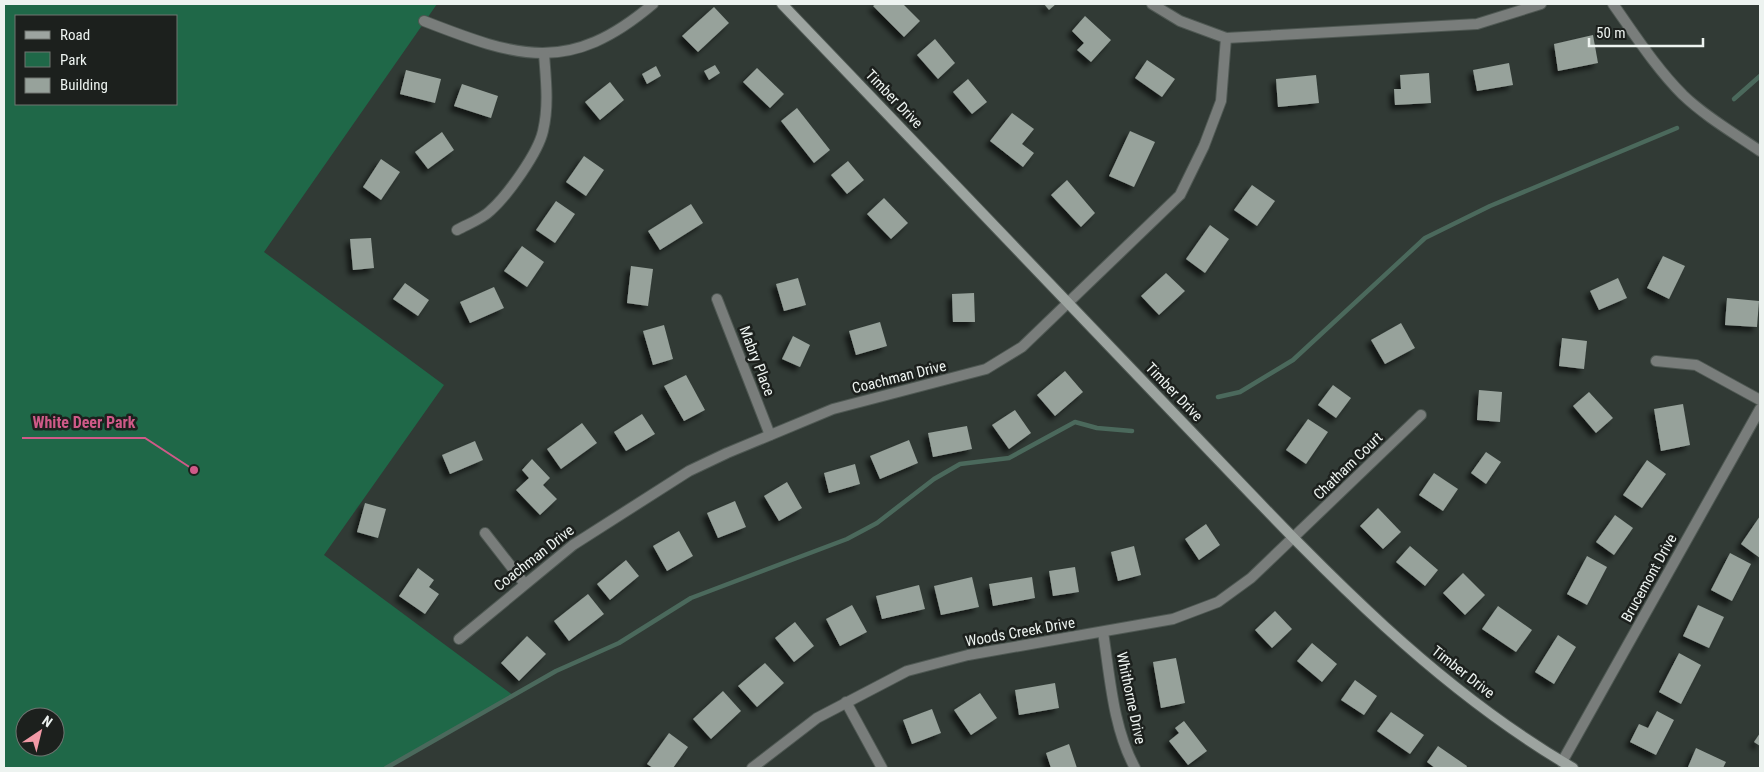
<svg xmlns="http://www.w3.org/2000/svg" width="1764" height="772" font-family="'Roboto Condensed',sans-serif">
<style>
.green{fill:#1f6848;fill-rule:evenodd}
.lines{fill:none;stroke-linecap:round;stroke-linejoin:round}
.stream{stroke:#4b695c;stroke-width:4.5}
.building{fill:#97a29b;filter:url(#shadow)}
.street-casing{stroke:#4f5853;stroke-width:12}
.secondary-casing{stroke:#4f5853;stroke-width:12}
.street{stroke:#797d7b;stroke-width:10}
.secondary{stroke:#9da4a0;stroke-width:10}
.labels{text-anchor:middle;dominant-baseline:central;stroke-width:5;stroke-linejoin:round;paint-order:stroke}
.street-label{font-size:15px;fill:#edf3f0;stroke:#1c201d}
.leader{fill:none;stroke:#cf5a88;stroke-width:2}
.callout-dot{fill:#cf5a88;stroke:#1c201d;stroke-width:2}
.callout-label{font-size:16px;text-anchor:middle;font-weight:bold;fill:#cf5a88;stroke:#1c201d;stroke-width:5;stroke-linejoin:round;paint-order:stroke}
</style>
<defs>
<filter id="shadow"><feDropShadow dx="-4.5" dy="4.5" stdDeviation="2.5" flood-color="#0009"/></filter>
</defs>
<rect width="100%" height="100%" fill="#313a35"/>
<path class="green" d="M 4,4 L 437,4 L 264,252 L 444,385 L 324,555 L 514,696 L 386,768 L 4,768 ZM 16,16 L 176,16 L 176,104 L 16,104 ZM 25,717 L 55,717 L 55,747 L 25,747 Z"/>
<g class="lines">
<g class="stream">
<path d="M 1734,99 L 1760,76"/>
<path d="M 1218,397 L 1240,392 L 1293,360 L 1425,238 L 1490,206 L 1677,128"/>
<path d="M 386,768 L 556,671 L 619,643 L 691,598 L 847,539 L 877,523 L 934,479 L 960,464 L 1009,458 L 1075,422 L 1097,428 L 1132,431"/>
</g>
</g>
<g class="building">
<path d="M 876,4 L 903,4 L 920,21 L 904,37 L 873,6 Z"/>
<path d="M 1044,4 L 1056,4 L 1049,10 Z"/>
<path d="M 714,7 L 729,23 L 698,52 L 682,36 Z"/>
<path d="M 1085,16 L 1111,40 L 1091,62 L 1077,50 L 1084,43 L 1072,31 Z"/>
<path d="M 1593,35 L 1598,63 L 1558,71 L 1554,44 Z"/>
<path d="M 935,39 L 955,63 L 938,79 L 917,55 Z"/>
<path d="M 1147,60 L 1175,79 L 1162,97 L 1135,78 Z"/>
<path d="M 1509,63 L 1513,85 L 1477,91 L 1473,70 Z"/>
<path d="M 715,65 L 720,73 L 709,80 L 704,71 Z"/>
<path d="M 656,66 L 661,76 L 647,84 L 642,74 Z"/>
<path d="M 757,68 L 784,94 L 770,108 L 743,82 Z"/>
<path d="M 406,70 L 441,79 L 435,103 L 400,94 Z"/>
<path d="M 1429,73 L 1431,103 L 1395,105 L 1394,89 L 1401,89 L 1400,75 Z"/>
<path d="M 1316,75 L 1319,103 L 1278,107 L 1276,79 Z"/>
<path d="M 968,79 L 987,102 L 972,114 L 953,92 Z"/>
<path d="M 610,82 L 624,100 L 600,120 L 585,102 Z"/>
<path d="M 462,84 L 498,96 L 491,118 L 454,106 Z"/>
<path d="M 797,108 L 830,150 L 814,163 L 781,121 Z"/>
<path d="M 1012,113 L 1034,129 L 1022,144 L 1034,153 L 1023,167 L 990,141 Z"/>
<path d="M 1130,131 L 1155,142 L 1134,187 L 1109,176 Z"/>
<path d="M 442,132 L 454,150 L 428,169 L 415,152 Z"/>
<path d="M 584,156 L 604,170 L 586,196 L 566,182 Z"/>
<path d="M 381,159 L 400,172 L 381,200 L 363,187 Z"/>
<path d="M 848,161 L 864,180 L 847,194 L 831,175 Z"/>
<path d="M 1067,180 L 1095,213 L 1081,227 L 1051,195 Z"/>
<path d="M 1252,185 L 1275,201 L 1257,226 L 1234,210 Z"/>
<path d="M 884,198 L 908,223 L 891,239 L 867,214 Z"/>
<path d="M 556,201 L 575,214 L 555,243 L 536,230 Z"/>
<path d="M 691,204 L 703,223 L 660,250 L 648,231 Z"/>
<path d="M 1210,225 L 1229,239 L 1205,273 L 1186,259 Z"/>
<path d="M 371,238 L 374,268 L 353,270 L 350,239 Z"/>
<path d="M 522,246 L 544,262 L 527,287 L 504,271 Z"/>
<path d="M 1663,256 L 1685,266 L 1669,299 L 1647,288 Z"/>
<path d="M 631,266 L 653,269 L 648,306 L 627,303 Z"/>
<path d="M 1166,273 L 1185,291 L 1159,315 L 1141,296 Z"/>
<path d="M 798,278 L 806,305 L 784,311 L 776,284 Z"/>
<path d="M 1618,278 L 1627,298 L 1599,310 L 1590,291 Z"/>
<path d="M 405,283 L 429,300 L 418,316 L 393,299 Z"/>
<path d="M 494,287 L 504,308 L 470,323 L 460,302 Z"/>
<path d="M 974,293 L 975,322 L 953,322 L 952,294 Z"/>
<path d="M 1727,298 L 1759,301 L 1757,327 L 1725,325 Z"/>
<path d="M 880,322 L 887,346 L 856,355 L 849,331 Z"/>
<path d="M 1401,323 L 1415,348 L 1385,364 L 1371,340 Z"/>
<path d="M 664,325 L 673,359 L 653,365 L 643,331 Z"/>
<path d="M 793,336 L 810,345 L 800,367 L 782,359 Z"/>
<path d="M 1562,338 L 1587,341 L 1584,369 L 1559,366 Z"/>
<path d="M 1065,371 L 1083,392 L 1055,416 L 1037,395 Z"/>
<path d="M 686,375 L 705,410 L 684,421 L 664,386 Z"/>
<path d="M 1333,385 L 1351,398 L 1336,418 L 1318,405 Z"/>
<path d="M 1479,390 L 1502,392 L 1500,422 L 1477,420 Z"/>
<path d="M 1589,392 L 1613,418 L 1596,433 L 1573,406 Z"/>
<path d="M 1683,404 L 1690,445 L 1661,451 L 1654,409 Z"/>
<path d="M 1015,410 L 1031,433 L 1009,449 L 992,425 Z"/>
<path d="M 642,414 L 655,434 L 626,451 L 614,432 Z"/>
<path d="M 1308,419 L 1328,432 L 1306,464 L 1286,450 Z"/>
<path d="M 582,423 L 597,443 L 561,469 L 547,449 Z"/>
<path d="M 967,426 L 972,449 L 933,457 L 928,433 Z"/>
<path d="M 909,440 L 918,463 L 880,479 L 870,456 Z"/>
<path d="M 475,441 L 483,460 L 450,474 L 442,455 Z"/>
<path d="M 1486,452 L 1501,462 L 1486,484 L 1471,473 Z"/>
<path d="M 532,459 L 550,478 L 543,485 L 557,499 L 540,515 L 516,490 L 529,478 L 522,470 Z"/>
<path d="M 1647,460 L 1666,474 L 1642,508 L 1623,495 Z"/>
<path d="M 855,464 L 860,484 L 829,493 L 824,473 Z"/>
<path d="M 1434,473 L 1458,489 L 1443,511 L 1419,495 Z"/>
<path d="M 787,482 L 802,508 L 779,521 L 764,496 Z"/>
<path d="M 735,501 L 746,527 L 718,538 L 707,513 Z"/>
<path d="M 365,503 L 386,509 L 378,538 L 357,532 Z"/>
<path d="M 1378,508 L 1401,532 L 1383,549 L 1360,526 Z"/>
<path d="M 1615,515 L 1633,528 L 1614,555 L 1596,542 Z"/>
<path d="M 1760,516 L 1760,558 L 1741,544 Z"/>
<path d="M 1206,524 L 1220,545 L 1199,560 L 1185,539 Z"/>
<path d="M 679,531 L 693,556 L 667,571 L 653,546 Z"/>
<path d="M 1134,546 L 1141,575 L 1118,581 L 1111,552 Z"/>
<path d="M 1410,546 L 1438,570 L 1425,586 L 1396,562 Z"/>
<path d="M 1730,553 L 1751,564 L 1732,601 L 1711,590 Z"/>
<path d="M 1587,556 L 1607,567 L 1587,605 L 1567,594 Z"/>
<path d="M 626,560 L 639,576 L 610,600 L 597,584 Z"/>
<path d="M 1075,567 L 1079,592 L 1053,596 L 1049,571 Z"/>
<path d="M 418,568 L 434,580 L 429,587 L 439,594 L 425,614 L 399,596 Z"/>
<path d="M 1463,573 L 1485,595 L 1465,615 L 1443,593 Z"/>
<path d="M 972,577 L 979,607 L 941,615 L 934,586 Z"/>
<path d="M 1032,577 L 1035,598 L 993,606 L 989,584 Z"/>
<path d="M 919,585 L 925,609 L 882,619 L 876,596 Z"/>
<path d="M 588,594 L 604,614 L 569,641 L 554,621 Z"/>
<path d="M 852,605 L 867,632 L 840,646 L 826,619 Z"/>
<path d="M 1698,605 L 1724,617 L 1709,648 L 1683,636 Z"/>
<path d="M 1498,606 L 1532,630 L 1516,652 L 1482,629 Z"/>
<path d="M 1275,611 L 1292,629 L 1272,648 L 1255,630 Z"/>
<path d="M 795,622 L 814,646 L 794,662 L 775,638 Z"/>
<path d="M 1558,635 L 1576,647 L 1554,684 L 1535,672 Z"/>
<path d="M 527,636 L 546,654 L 519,681 L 501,663 Z"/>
<path d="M 1312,643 L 1337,664 L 1322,682 L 1297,661 Z"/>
<path d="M 1679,653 L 1701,665 L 1681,704 L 1659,692 Z"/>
<path d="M 1176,658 L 1185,703 L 1161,708 L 1153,662 Z"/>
<path d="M 765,663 L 784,683 L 757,707 L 738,686 Z"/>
<path d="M 1355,680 L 1377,696 L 1364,715 L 1341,700 Z"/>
<path d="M 1055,683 L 1059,708 L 1019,715 L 1015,690 Z"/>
<path d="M 723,691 L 741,711 L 711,739 L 693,719 Z"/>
<path d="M 980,693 L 997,718 L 971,735 L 954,710 Z"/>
<path d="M 932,709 L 941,733 L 912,744 L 903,720 Z"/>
<path d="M 1657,711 L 1674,720 L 1656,755 L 1630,742 L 1639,724 L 1648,728 Z"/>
<path d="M 1391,712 L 1424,735 L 1410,754 L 1377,731 Z"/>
<path d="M 1184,721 L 1207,751 L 1188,765 L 1169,741 L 1179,733 L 1175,728 Z"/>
<path d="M 669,733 L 688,747 L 673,768 L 653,768 L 647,764 Z"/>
<path d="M 1760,733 L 1760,746 L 1754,742 Z"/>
<path d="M 1069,744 L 1077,768 L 1051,768 L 1046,753 Z"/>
<path d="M 1438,746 L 1467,766 L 1466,768 L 1435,768 L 1427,762 Z"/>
<path d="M 1696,748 L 1726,762 L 1723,768 L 1688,767 Z"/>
</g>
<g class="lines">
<g class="street-casing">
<g id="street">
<path d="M 1152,4 L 1180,21 L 1226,38 L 1477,24 L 1541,4"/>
<path d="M 1613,4 C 1635,35 1656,68 1683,95 C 1706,117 1734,133 1760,151"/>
<path d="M 424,21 C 519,58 569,75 653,4"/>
<path d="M 457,230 C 468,224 482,219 490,211 C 508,195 538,153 543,131 C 549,106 546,80 544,54"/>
<path d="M 717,299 L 770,435"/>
<path d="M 1656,361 L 1696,365 L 1760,400"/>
<path d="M 485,533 L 524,583"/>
<path d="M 1103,632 C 1110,677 1113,728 1135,768"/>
<path d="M 459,639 L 573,545 L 689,471 L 727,453 L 833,409 L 986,369 L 1022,347 L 1180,195 L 1204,146 L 1221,101 L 1226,38"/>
<path d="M 846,702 L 882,768"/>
<path d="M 1562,762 L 1760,409"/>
<path d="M 752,768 L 817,718 L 907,671 L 968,655 L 1173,619 L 1218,602 L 1251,578 L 1421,415"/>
</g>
</g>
<g class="secondary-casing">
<path id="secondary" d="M 782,4 C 916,144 1050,284 1184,424 C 1304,549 1422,680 1573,768"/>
</g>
<use href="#street" class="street"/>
<use href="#secondary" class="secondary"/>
</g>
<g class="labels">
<g class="street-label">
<text transform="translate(894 99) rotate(46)">Timber Drive</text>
<text transform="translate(757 361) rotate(69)">Mabry Place</text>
<text transform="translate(899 377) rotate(-14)">Coachman Drive</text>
<text transform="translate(1174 392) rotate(46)">Timber Drive</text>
<text transform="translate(1348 466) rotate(-44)">Chatham Court</text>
<text transform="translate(534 558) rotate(-38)">Coachman Drive</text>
<text transform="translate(1649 578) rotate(-61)">Brucemont Drive</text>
<text transform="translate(1020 632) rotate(-10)">Woods Creek Drive</text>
<text transform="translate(1463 672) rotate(38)">Timber Drive</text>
<text transform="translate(1131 698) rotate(78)">Whithorne Drive</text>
</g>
</g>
<path class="leader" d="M194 470L145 438H22"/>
<circle class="callout-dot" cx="194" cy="470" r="5"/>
<g class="callout-label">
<text x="84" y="428">White Deer Park</text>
</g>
<rect width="1764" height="772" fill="none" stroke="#edf3f0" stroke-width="10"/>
<rect x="15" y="15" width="162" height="90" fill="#1c201d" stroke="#707471"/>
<rect x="25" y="31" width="25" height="8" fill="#9da4a0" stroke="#707471"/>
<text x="60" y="40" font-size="15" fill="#edf3f0">Road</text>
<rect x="25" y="52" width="25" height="15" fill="#1f6848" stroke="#707471"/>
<text x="60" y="65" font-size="15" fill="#edf3f0">Park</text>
<rect x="25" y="78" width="25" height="15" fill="#97a29b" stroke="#707471"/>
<text x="60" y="90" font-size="15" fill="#edf3f0">Building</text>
<g transform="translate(40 732) rotate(35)"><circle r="24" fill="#1c201d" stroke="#707471"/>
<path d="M0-4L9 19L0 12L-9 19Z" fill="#f39aa7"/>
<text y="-8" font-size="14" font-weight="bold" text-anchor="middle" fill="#edf3f0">N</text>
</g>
<path d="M1589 38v8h114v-8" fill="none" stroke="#edf3f0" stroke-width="2.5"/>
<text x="1596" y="38" font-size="15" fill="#edf3f0" stroke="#1c201d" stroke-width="4" paint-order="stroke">50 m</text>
</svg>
